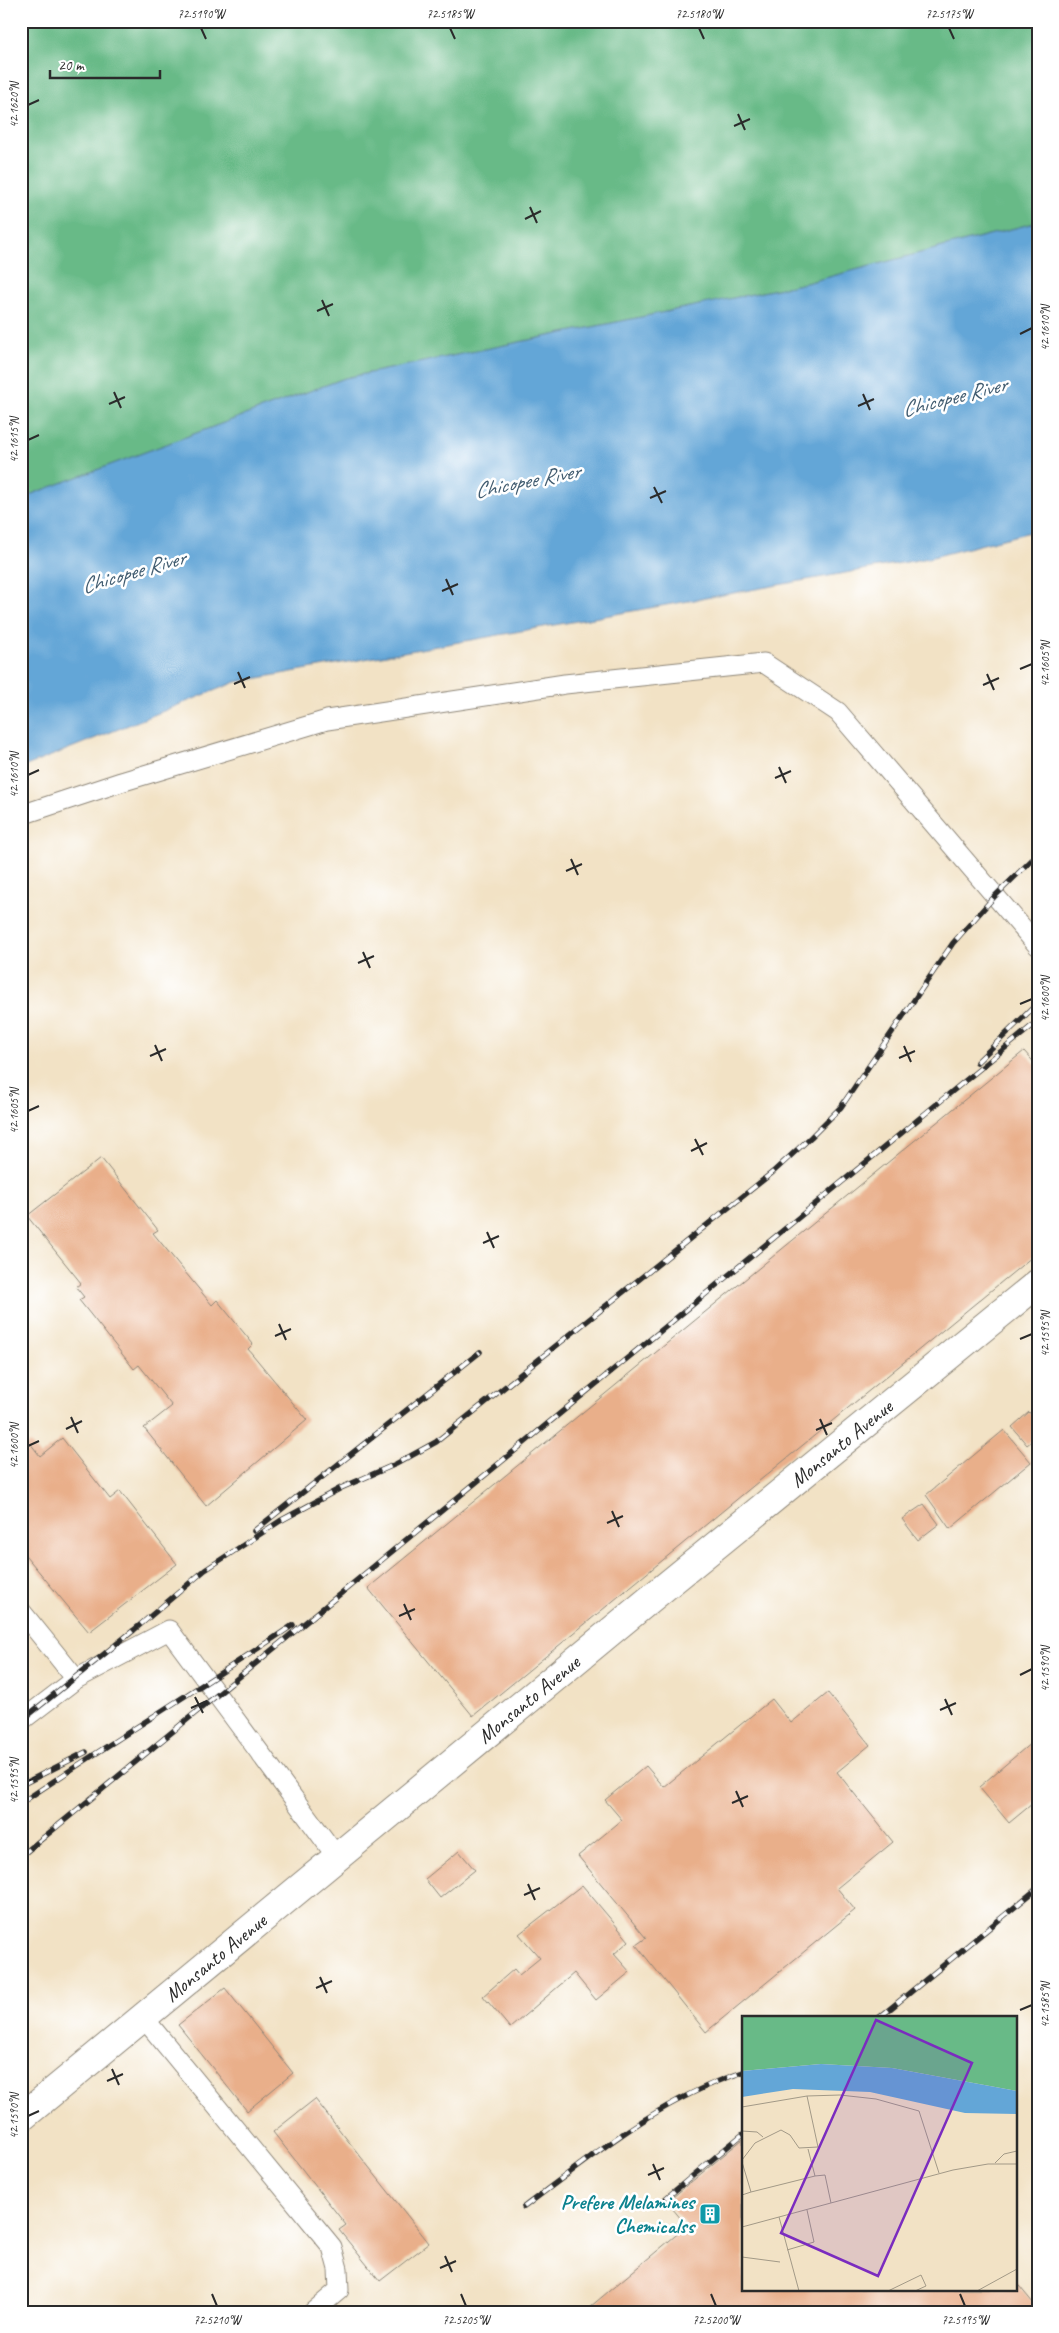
<svg xmlns="http://www.w3.org/2000/svg" width="1059" height="2333" font-family="Caveat,sans-serif">
<style>
.forest{fill:#68ba87;stroke:#4a7259}
.water{fill:#63a6d7;stroke:#476881}
.building{fill:#e9af8a}
.lines{fill:none;stroke-linecap:round;stroke-linejoin:round}
.lane-casing{stroke:#8e8678;stroke-width:21}
.street-casing{stroke:#8e8678;stroke-width:30}
.lane{stroke:#fff;stroke-width:19}
.street{stroke:#fff;stroke-width:28}
.rail-casing{stroke:#2b2b2b;stroke-width:5.5}
.rail{stroke:#fff;stroke-width:4;stroke-dasharray:11;stroke-linecap:butt}
.ticks{fill:none;stroke:#2b2b2b;stroke-width:2}
.labels{text-anchor:middle;dominant-baseline:central;stroke-width:5;stroke-linejoin:round;paint-order:stroke}
.street-label{font-size:21px;fill:#2b2b2b;stroke:#fff}
.culture-label{font-size:21px;font-weight:bold;fill:#0d838f;stroke:#fff;text-anchor:end}
.water-label{font-size:22px;font-style:italic;fill:#415c70;stroke:#fff}
.inset-road{fill:none;stroke:#a29987;stroke-width:1}
.view{fill:#7b2cbf;fill-opacity:0.15;stroke:#7b2cbf;stroke-width:2.5}
.inset-edge{fill:none;stroke:#2b2b2b;stroke-width:2.5}
.neatline{fill:none;stroke:#2b2b2b;stroke-width:2}
.ticks-label{font-size:12px;text-anchor:middle;fill:#2b2b2b}
</style>
<rect width="100%" height="100%" fill="#fff"/>
<filter id="ink" filterUnits="userSpaceOnUse"><feTurbulence type="fractalNoise" baseFrequency=".02" numOctaves="2"/><feDisplacementMap in="SourceGraphic" scale="10" xChannelSelector="R" yChannelSelector="G"/><feConvolveMatrix kernelMatrix="1 2 1 2 8 2 1 2 1" color-interpolation-filters="sRGB"/></filter>
<filter id="wash" filterUnits="userSpaceOnUse"><feTurbulence type="fractalNoise" baseFrequency=".0096" numOctaves="4" result="noise"/><feDisplacementMap in="SourceGraphic" scale="20" xChannelSelector="R" yChannelSelector="G"/><feGaussianBlur stdDeviation="1.12" result="paint"/><feColorMatrix in="noise" values="0 0 0 0 0 0 0 0 0 0 0 0 0 0 0 0 0 1.4 0 .05"/><feComposite in="paint" operator="in"/></filter>
<g filter="url(#wash)">
<rect width="100%" height="100%" fill="#f2e2c5"/>
<path class="forest" d="M 21,21 L 1038,21 L 1038,222 L 806,283 L 345,378 L 21,498 Z"/>
<path class="water" d="M 1038,222 L 1038,530 L 929,558 L 236,682 L 21,768 L 21,498 L 345,378 L 806,283 Z"/>
<g id="blocks">
<g class="building">
<path d="M 1024,1051 L 1038,1067 L 1038,1252 L 473,1716 L 368,1588 Z"/>
<path d="M 101,1158 L 158,1230 L 153,1233 L 212,1305 L 217,1300 L 253,1344 L 248,1349 L 307,1420 L 206,1506 L 144,1428 L 172,1406 L 139,1365 L 134,1369 L 79,1300 L 84,1297 L 76,1287 L 81,1283 L 27,1216 Z"/>
<path d="M 1029,1412 L 1038,1423 L 1038,1436 L 1027,1445 L 1012,1427 Z"/>
<path d="M 1004,1430 L 1031,1462 L 950,1529 L 926,1495 Z"/>
<path d="M 62,1438 L 110,1499 L 120,1491 L 177,1564 L 89,1632 L 21,1550 L 21,1450 L 30,1443 L 40,1456 Z"/>
<path d="M 924,1504 L 939,1524 L 918,1540 L 902,1519 Z"/>
<path d="M 828,1693 L 870,1745 L 837,1772 L 893,1842 L 837,1888 L 855,1910 L 706,2032 L 636,1945 L 646,1938 L 578,1856 L 622,1820 L 605,1800 L 646,1766 L 664,1787 L 772,1699 L 791,1723 Z"/>
<path d="M 1038,1737 L 1038,1799 L 1009,1823 L 979,1787 Z"/>
<path d="M 459,1851 L 475,1870 L 440,1898 L 425,1879 Z"/>
<path d="M 582,1885 L 629,1941 L 614,1954 L 630,1972 L 596,2000 L 574,1973 L 510,2028 L 483,1996 L 514,1969 L 519,1975 L 540,1958 L 519,1934 Z"/>
<path d="M 225,1988 L 293,2073 L 247,2111 L 178,2025 Z"/>
<path d="M 315,2099 L 429,2243 L 380,2281 L 339,2230 L 346,2225 L 273,2132 Z"/>
<path d="M 743,2139 L 743,2289 L 1015,2289 L 1015,2281 L 1038,2309 L 1038,2312 L 584,2312 L 687,2226 L 667,2202 Z"/>
</g>
</g>
</g>
<g filter="url(#ink)">
<use href="#blocks" fill-opacity="0" stroke="#8e8678" stroke-width="1"/>
<g class="lines">
<g class="lane-casing">
<g id="lane">
<path d="M 21,815 L 121,782 L 327,720 L 565,684 L 764,663 L 838,712 L 1038,946"/>
<path d="M 21,1611 L 76,1679 L 169,1630 L 337,1857"/>
<path d="M 21,1721 L 76,1679"/>
<path d="M 143,2017 L 332,2247 L 338,2269 L 339,2290 L 313,2312"/>
</g>
</g>
<g class="street-casing">
<g id="street">
<path id="s1" d="M 21,2118 L 649,1600 L 1038,1283"/>
</g>
</g>
<use href="#lane" class="lane"/>
<use href="#street" class="street"/>
<g class="rail-casing">
<g id="rail">
<path d="M 977,1062 L 1038,1003"/>
<path d="M 254,1531 L 480,1352"/>
<path d="M 21,1721 L 134,1630 L 205,1570 L 280,1521 L 341,1488 L 396,1464 L 436,1442 L 773,1172 L 811,1137 L 841,1107 L 953,943 L 995,896 L 1038,854"/>
<path d="M 21,1785 L 86,1752"/>
<path d="M 21,1803 C 111,1742 203,1686 293,1625"/>
<path d="M 21,1856 L 1038,1021"/>
<path d="M 880,2017 L 1038,1888"/>
<path d="M 666,2198 L 743,2134"/>
<path d="M 524,2207 C 596,2153 657,2101 743,2072"/>
</g>
</g>
<use href="#rail" class="rail"/>
</g>
</g>
<path class="ticks" d="M 201,28 L 206,39M 450,28 L 455,39M 699,28 L 704,39M 949,28 L 954,39M 28,105 L 39,100M 738,114 L 745,130M 734,126 L 750,119M 530,207 L 537,223M 525,219 L 541,211M 322,300 L 329,316M 317,311 L 333,304M 1020,334 L 1032,328M 114,392 L 121,408M 863,394 L 870,410M 109,404 L 125,397M 858,406 L 874,399M 28,440 L 39,435M 654,487 L 662,503M 650,498 L 666,491M 446,579 L 453,595M 442,591 L 458,584M 1020,669 L 1032,664M 238,672 L 245,688M 987,674 L 994,690M 234,684 L 250,677M 983,685 L 999,678M 779,767 L 786,783M 28,775 L 39,770M 775,778 L 791,771M 571,859 L 578,875M 566,871 L 582,864M 363,952 L 370,968M 358,963 L 374,956M 1020,1004 L 1032,999M 155,1045 L 162,1061M 904,1046 L 911,1062M 150,1056 L 166,1049M 899,1058 L 915,1051M 28,1111 L 39,1106M 695,1139 L 703,1155M 691,1151 L 707,1143M 487,1232 L 494,1248M 483,1243 L 499,1236M 279,1324 L 286,1340M 275,1336 L 291,1329M 1020,1339 L 1032,1334M 71,1417 L 78,1433M 820,1419 L 827,1435M 66,1429 L 82,1421M 816,1430 L 832,1423M 28,1446 L 39,1441M 612,1511 L 619,1527M 607,1523 L 623,1516M 404,1604 L 411,1620M 399,1616 L 415,1609M 1020,1675 L 1032,1669M 195,1697 L 203,1713M 945,1699 L 952,1715M 191,1708 L 207,1701M 940,1710 L 956,1703M 28,1781 L 39,1776M 736,1791 L 743,1807M 732,1803 L 748,1796M 528,1884 L 535,1900M 524,1895 L 540,1888M 320,1977 L 327,1993M 316,1988 L 332,1981M 1020,2010 L 1032,2005M 112,2069 L 119,2085M 107,2081 L 123,2074M 28,2116 L 39,2111M 653,2164 L 660,2180M 648,2175 L 664,2168M 445,2256 L 452,2272M 440,2268 L 456,2261M 212,2294 L 217,2306M 461,2294 L 466,2306M 711,2294 L 716,2306M 960,2294 L 965,2306"/>
<defs>
<g id="building-square" transform="scale(1.125)"><rect x="-9" y="-9" width="18" height="18" rx="4" fill="#0f9aa8" stroke="#fff"/><path d="M-4-6H4V6H1V3H-1V6H-4ZM-2.5-4.3h1.7v1.8h-1.7ZM.8-4.3h1.7v1.8H.8ZM-2.5-1h1.7V.8h-1.7ZM.8-1h1.7V.8H.8Z" fill="#fff"/></g>
</defs>
<g fill-rule="evenodd">
<use href="#building-square" x="710" y="2214"/>
</g>
<g class="labels">
<g class="street-label">
<text stroke="none"><textPath href="#s1" startOffset="1062">Monsanto Avenue</textPath></text>
<text stroke="none"><textPath href="#s1" startOffset="658">Monsanto Avenue</textPath></text>
<text stroke="none"><textPath href="#s1" startOffset="252">Monsanto Avenue</textPath></text>
</g>
<g class="culture-label">
<text x="694" y="2202">Prefere Melamines<tspan x="694" dy="24">Chemicalss</tspan></text>
</g>
<g class="water-label">
<text transform="translate(954 397) rotate(-14)">Chicopee River</text>
<text transform="translate(527 481) rotate(-11)">Chicopee River</text>
<text transform="translate(133 572) rotate(-16)">Chicopee River</text>
</g>
</g>
<g transform="translate(742 2016)">
<rect width="275" height="275" fill="#f2e2c5"/>
<path d="M 275,0 L 275,75 L 150,52 L 79,48 L 0,55 L 0,1 Z" fill="#68ba87"/>
<path d="M 79,48 L 150,52 L 275,75 L 275,98 L 223,97 L 128,76 L 51,73 L 0,81 L 0,55 Z" fill="#63a6d7"/>
<path class="inset-road" d="M 65,80 L 98,79 L 134,83 L 177,95 L 197,157M 0,91 L 65,80 L 76,131 L 57,132 L 48,119 L 39,114 L 13,127 L 0,144M 0,115 L 15,116 L 21,121M 66,133 L 73,160 L 83,159 L 89,187M 0,146 L 9,176 L 0,179M 253,147 L 262,138 L 275,135M 9,176 L 73,160M 37,201 L 57,275M 0,211 L 211,154 L 246,148 L 275,148M 45,234 L 72,226 L 65,194M 0,241 L 38,246M 146,275 L 179,259 L 184,270 L 173,275M 235,275 L 275,253"/>
<path class="view" d="M 134,4 L 230,47 L 136,260 L 39,217 Z"/>
<rect width="275" height="275" class="inset-edge"/>
</g>
<rect width="1059" height="2333" fill="none" stroke="#fff" stroke-width="55"/>
<path d="M50 70v8h110v-8" fill="none" stroke="#2b2b2b" stroke-width="2.5"/>
<text x="58" y="70" font-size="15" fill="#2b2b2b" stroke="#ffffff" stroke-width="4" paint-order="stroke">20 m</text>
<rect x="28" y="28" width="1004" height="2278" class="neatline"/>
<g class="ticks-label">
<text x="201" y="18">72.5190°W</text>
<text x="450" y="18">72.5185°W</text>
<text x="699" y="18">72.5180°W</text>
<text x="949" y="18">72.5175°W</text>
<text transform="translate(14 105) rotate(-90)" y="4">42.1620°N</text>
<text transform="translate(1045 328) rotate(-90)" y="4">42.1610°N</text>
<text transform="translate(14 440) rotate(-90)" y="4">42.1615°N</text>
<text transform="translate(1045 664) rotate(-90)" y="4">42.1605°N</text>
<text transform="translate(14 775) rotate(-90)" y="4">42.1610°N</text>
<text transform="translate(1045 999) rotate(-90)" y="4">42.1600°N</text>
<text transform="translate(14 1111) rotate(-90)" y="4">42.1605°N</text>
<text transform="translate(1045 1334) rotate(-90)" y="4">42.1595°N</text>
<text transform="translate(14 1446) rotate(-90)" y="4">42.1600°N</text>
<text transform="translate(1045 1669) rotate(-90)" y="4">42.1590°N</text>
<text transform="translate(14 1781) rotate(-90)" y="4">42.1595°N</text>
<text transform="translate(1045 2005) rotate(-90)" y="4">42.1585°N</text>
<text transform="translate(14 2116) rotate(-90)" y="4">42.1590°N</text>
<text x="217" y="2324">72.5210°W</text>
<text x="466" y="2324">72.5205°W</text>
<text x="716" y="2324">72.5200°W</text>
<text x="965" y="2324">72.5195°W</text>
</g>
</svg>
